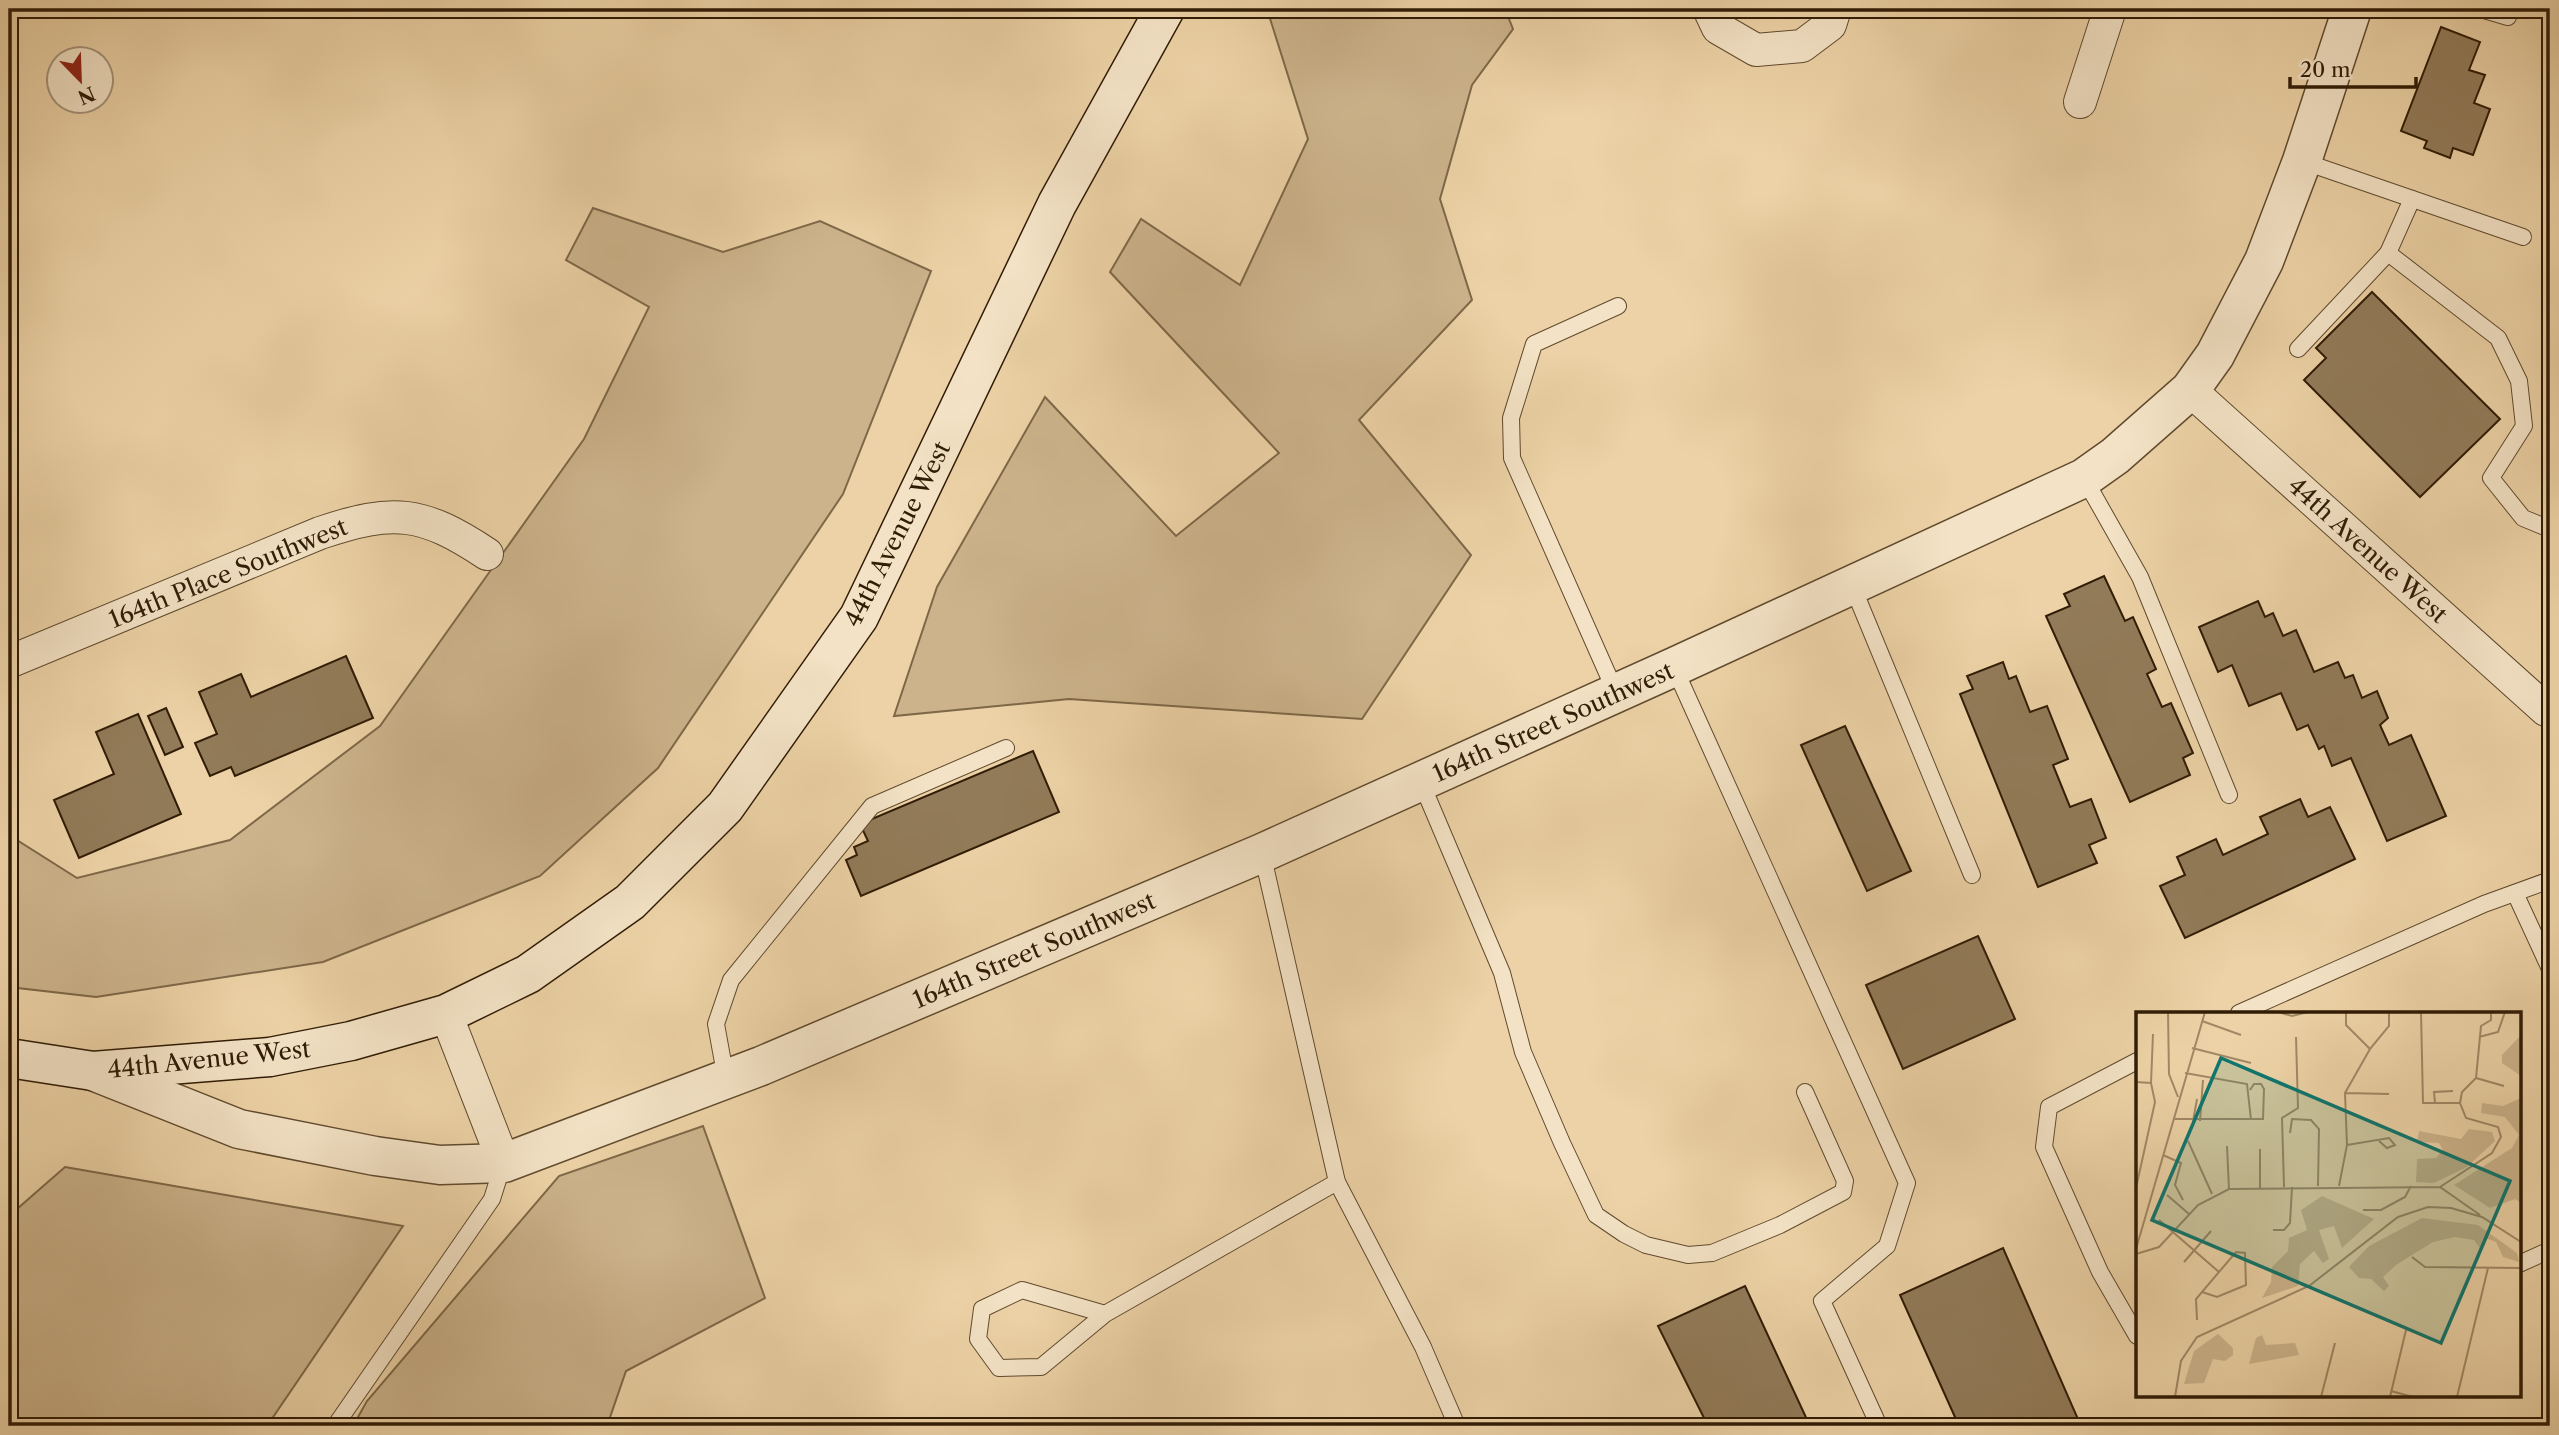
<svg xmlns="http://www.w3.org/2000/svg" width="2559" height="1435" font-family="'Libre Caslon Text',serif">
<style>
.green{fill:#ccb38b;stroke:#7e6848;stroke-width:2}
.building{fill:#927b59;stroke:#311c06;stroke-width:2}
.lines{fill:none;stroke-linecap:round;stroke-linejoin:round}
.service-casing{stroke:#604a2e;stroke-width:18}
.minor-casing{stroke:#604a2e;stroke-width:34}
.tertiary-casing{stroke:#604a2e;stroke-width:41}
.secondary-casing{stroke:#311c06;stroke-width:41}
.service{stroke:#f3e2c5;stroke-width:16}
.minor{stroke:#f3e2c5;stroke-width:32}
.tertiary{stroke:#f3e2c5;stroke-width:38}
.secondary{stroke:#f3e2c5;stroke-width:38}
.labels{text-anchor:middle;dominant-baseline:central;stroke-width:5;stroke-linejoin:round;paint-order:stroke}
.street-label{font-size:24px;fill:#311c06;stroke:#f3e2c5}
.inset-road{fill:none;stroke:#a18966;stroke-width:2}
.view{fill:#0f766e;fill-opacity:0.15;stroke:#0f766e;stroke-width:3.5}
.inset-edge{fill:none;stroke:#311c06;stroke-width:3.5}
</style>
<rect width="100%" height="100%" fill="#ecd2a6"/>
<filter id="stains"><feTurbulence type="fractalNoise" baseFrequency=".00286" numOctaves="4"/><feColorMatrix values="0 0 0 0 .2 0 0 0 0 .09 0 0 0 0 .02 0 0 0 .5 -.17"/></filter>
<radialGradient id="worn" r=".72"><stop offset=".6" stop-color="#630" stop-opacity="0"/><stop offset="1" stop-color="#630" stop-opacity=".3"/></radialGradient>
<g class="green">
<path d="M 1267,9 L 1505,9 L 1513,29 L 1472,85 L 1440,199 L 1472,300 L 1359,420 L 1471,555 L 1362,719 L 1069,699 L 894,716 L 937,587 L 1045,397 L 1176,536 L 1279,453 L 1110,272 L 1141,219 L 1240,285 L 1308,139 Z"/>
<path d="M 593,208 L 723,252 L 820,221 L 931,271 L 843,494 L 658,768 L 540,876 L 323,962 L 96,997 L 9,987 L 9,875 L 12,837 L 77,878 L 230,840 L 380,726 L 584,439 L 649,307 L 566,260 Z"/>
<path d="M 703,1126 L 765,1298 L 626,1371 L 607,1426 L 353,1426 L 367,1401 L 559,1176 Z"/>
<path d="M 65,1167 L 403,1226 L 267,1426 L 9,1426 L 9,1216 Z"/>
</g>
<g class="building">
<path d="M 2441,27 L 2480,42 L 2469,70 L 2485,75 L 2474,103 L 2490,109 L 2473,155 L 2453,148 L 2450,158 L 2424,148 L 2427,141 L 2401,131 Z"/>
<path d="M 2372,292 L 2500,419 L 2420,497 L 2304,380 L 2326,358 L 2316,348 Z"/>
<path d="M 2104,576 L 2125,621 L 2133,617 L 2156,669 L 2147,674 L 2162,707 L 2171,703 L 2193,753 L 2183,758 L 2190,775 L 2130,802 L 2046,616 L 2070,606 L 2064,594 Z"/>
<path d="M 2258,601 L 2265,617 L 2273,613 L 2283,636 L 2296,630 L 2314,672 L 2338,662 L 2345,678 L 2353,675 L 2362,698 L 2377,691 L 2388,718 L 2380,725 L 2389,745 L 2411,735 L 2446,816 L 2387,841 L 2351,758 L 2332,766 L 2324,746 L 2319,749 L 2308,725 L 2297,730 L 2281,693 L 2249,706 L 2232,665 L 2218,672 L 2199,627 Z"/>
<path d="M 346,656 L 373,718 L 235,776 L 231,767 L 210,776 L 195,743 L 217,734 L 199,692 L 241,674 L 251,697 Z"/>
<path d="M 2003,662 L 2009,679 L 2016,676 L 2030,712 L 2047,706 L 2068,759 L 2053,765 L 2070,807 L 2091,799 L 2106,838 L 2089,845 L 2097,863 L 2038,887 L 1960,694 L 1973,689 L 1967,676 Z"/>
<path d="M 166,708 L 183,747 L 165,755 L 148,716 Z"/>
<path d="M 138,714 L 181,814 L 79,858 L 54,800 L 114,774 L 96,732 Z"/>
<path d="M 1845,726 L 1911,871 L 1867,891 L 1801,745 Z"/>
<path d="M 1033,751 L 1059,812 L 861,896 L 846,860 L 857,855 L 854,847 L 868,841 L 860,824 Z"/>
<path d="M 2300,799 L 2308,817 L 2330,807 L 2355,859 L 2185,938 L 2160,886 L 2185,875 L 2177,857 L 2216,839 L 2223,855 L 2268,834 L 2260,817 Z"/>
<path d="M 1978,936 L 2015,1019 L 1903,1069 L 1866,985 Z"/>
<path d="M 2003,1248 L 2081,1426 L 1959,1426 L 1900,1295 Z"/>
<path d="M 1745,1286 L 1810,1426 L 1708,1426 L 1658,1326 Z"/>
</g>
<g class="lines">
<g class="service-casing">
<g id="service">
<path d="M 2481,9 L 2508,17"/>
<path d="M 2302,161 L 2523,237"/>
<path d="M 2388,253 L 2498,338 L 2519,381 L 2524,426 L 2491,478 L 2523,518 L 2550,529"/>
<path d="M 2298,349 L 2388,253 L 2412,199"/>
<path d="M 2084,478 L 2140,577 L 2229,795"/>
<path d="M 1852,585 L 1972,875"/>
<path d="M 1674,667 L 1907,1183 L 1887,1246 L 1822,1301 L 1879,1426"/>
<path d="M 1616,693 L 1512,458 L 1511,418 L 1534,344 L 1618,306"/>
<path d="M 1421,782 L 1502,973 L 1523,1052 L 1562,1143 L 1596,1215 L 1624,1234 L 1646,1245 L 1688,1255 L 1712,1253 L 1780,1225 L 1843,1192 L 1845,1181 L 1805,1092"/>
<path d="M 1262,853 L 1337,1182 L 1423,1347 L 1457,1426"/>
<path d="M 2515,893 L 2550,969"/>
<path d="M 2239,1013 L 2484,904 L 2550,880"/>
<path d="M 2137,1061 L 2049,1107 L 2044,1147 L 2100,1272 L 2137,1336"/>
<path d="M 726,1079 L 716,1024 L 731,980 L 872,806 L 1006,748"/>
<path d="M 2519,1264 L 2550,1250"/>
<path d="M 1105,1314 L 1022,1290 L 982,1309 L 978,1339 L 999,1368 L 1041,1367 L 1105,1314 L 1337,1182"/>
<path d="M 335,1426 L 492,1199 L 503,1164"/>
</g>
</g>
<g class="minor-casing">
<g id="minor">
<path d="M 1709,9 L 1718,28 L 1756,50 L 1802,46 L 1830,25 L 1835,9"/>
<path d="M 2080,102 L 2110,9"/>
<path d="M 2190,390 L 2546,710"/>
<path d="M 9,662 L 320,533 C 394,508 422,511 487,554"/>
<path d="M 446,1014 L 504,1163"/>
</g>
</g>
<g class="tertiary-casing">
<path id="tertiary" d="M 93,1071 L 239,1129 L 375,1156 L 440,1165 L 504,1163 L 761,1066 L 1262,853 L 1674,667 L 2084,478 L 2115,456 L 2190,390 L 2215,355 L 2264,261 L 2302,161 L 2352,9"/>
</g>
<g class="secondary-casing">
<path id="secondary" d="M 9,1058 L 93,1071 L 270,1057 L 351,1041 L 446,1014 L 528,974 L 630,902 L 725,807 L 859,617 L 1057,204 L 1165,9"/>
</g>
<use href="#service" class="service"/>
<use href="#minor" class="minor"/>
<use href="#tertiary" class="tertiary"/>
<use href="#secondary" class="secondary"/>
</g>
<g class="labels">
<g class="street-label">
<text transform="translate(897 534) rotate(-63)">44th Avenue West</text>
<text transform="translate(2368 550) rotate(42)">44th Avenue West</text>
<text transform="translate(228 573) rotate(-22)">164th Place Southwest</text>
<text transform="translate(1553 722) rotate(-24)">164th Street Southwest</text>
<text transform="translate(1034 950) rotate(-23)">164th Street Southwest</text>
<text transform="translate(209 1059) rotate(-6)">44th Avenue West</text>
</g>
</g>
<g transform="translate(2136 1012)">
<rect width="385" height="385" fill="#ecd2a6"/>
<path d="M 385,23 L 385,64 L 366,51 L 366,43 ZM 385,86 L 385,191 L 379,187 L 354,196 L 318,173 L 376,136 L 383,123 L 369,105 L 345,101 L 346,91 L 367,94 ZM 333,117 L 356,120 L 359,129 L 331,155 L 298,171 L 280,170 L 281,147 L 300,146 L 307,138 L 303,131 L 281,130 L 283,119 L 325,127 ZM 186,184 L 238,207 L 206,236 L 198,214 L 183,218 L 193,247 L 187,251 L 178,239 L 164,252 L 162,274 L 126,286 L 135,270 L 136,255 L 152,239 L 153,226 L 171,218 L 165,198 ZM 286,206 L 342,213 L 381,241 L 383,250 L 367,245 L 360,230 L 349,226 L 344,236 L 338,228 L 319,225 L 297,230 L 260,253 L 247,265 L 253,274 L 248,279 L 235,267 L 223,266 L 213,255 L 233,234 ZM 82,322 L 97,336 L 97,343 L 89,349 L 77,347 L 68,371 L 48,372 L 58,339 ZM 126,323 L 130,333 L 159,331 L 163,343 L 113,352 L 120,326 Z" fill="#ccb38b"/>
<path class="inset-road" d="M 32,0 L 33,62 L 42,85M 142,0 L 156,4 L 172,0M 210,0 L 210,13 L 234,37 L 253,14 L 253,0M 285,0 L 287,91 L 324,91M 66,9 L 105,23M 343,25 L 362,20 L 369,0M 56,36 L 115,51M 49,61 L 111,72 L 115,108M 340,66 L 368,74M 0,70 L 15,71 L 19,90 L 0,176M 15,71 L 17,22M 209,81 L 253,82M 299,91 L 298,80 L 317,79M 37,107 L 127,107 L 128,77 L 125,72 L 118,72 L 114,78M 57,109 L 61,87M 64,109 L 67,68M 154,121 L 156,107 L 175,108 L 183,117 L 182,174M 52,129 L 76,182M 211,133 L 253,126 L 259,133 L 251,136 L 243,129M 91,134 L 93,177M 27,143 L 45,151 L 39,173 L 47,188M 203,174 L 211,133 L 209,81 L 234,37M 148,175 L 146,106 L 162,96 L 160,25M 304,175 L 356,141 L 365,125 L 362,115 L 330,106 L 324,91 L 326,80 L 340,66 L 345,14 L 355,8 L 355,0M 124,176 L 124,137M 31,183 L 53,202M 227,198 L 245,198 L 269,185 L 275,174M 23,208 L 83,260M 137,218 L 148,218 L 154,211 L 156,175M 0,237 L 69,0M 0,242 L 23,235 L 62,193 L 93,177 L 304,175 L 344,203M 276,245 L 289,255 L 385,256M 48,250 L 75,219M 61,308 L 60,287 L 100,240 L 109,241 L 110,273 L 81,285 L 66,280M 255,379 L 277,385M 39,385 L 45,349 L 61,325 L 173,274 L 262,205 L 292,195 L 315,196 L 346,205 L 385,230M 185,385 L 199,331M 254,385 L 270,318M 321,385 L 352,256"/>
<path class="view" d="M 85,46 L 374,169 L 305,331 L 16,208 Z"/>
<rect width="385" height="385" class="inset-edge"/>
</g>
<rect width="2559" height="1435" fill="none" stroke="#ecd2a6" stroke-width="35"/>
<rect x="10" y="10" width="2538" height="1414" fill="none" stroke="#311c06" stroke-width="3.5"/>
<rect x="18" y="18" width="2524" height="1400" fill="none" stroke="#311c06" stroke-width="2"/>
<g transform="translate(80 80) rotate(157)"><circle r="33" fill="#f3e2c5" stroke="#a59379" stroke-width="2"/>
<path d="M0-5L12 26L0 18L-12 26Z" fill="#8f2418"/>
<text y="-10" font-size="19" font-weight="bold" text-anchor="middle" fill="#311c06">N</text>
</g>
<path d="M2290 77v10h126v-10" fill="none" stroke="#311c06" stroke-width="3.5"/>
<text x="2300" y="77" font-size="21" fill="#311c06" stroke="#f3e2c5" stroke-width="5" paint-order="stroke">20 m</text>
<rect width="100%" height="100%" filter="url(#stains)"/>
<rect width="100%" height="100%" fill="url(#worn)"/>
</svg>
